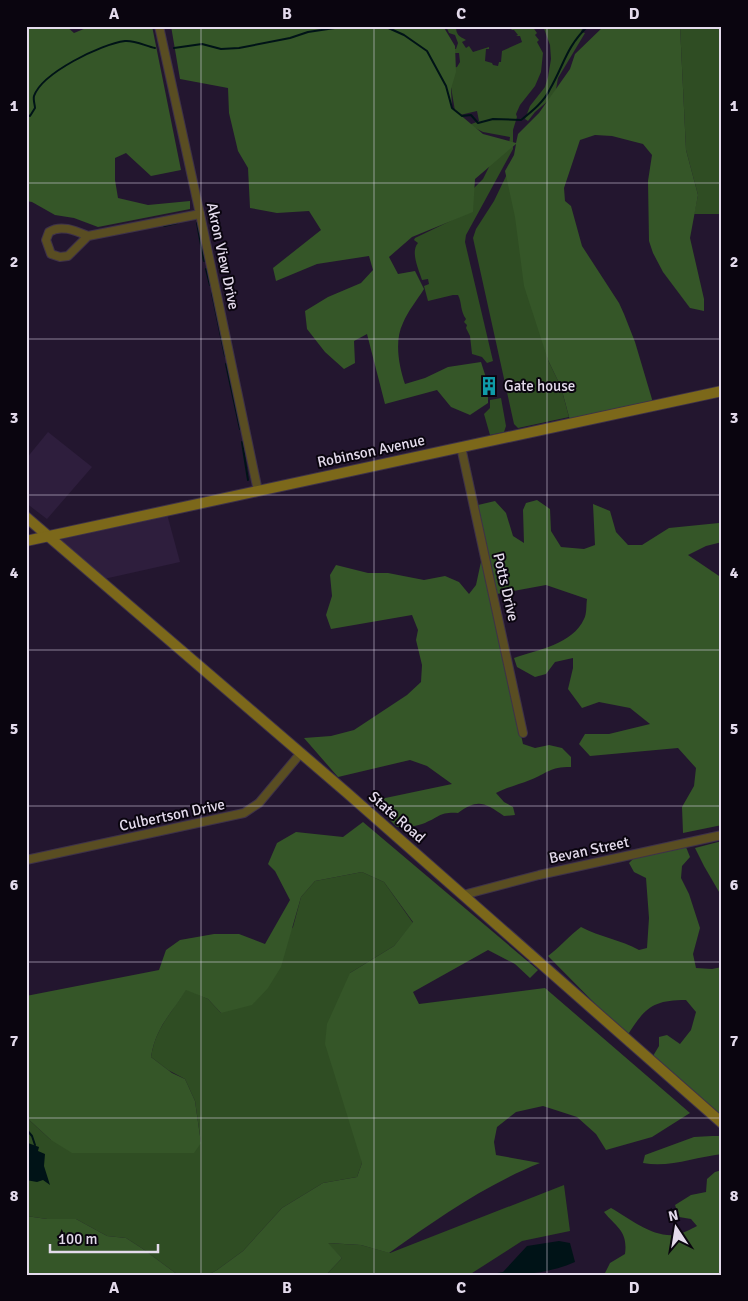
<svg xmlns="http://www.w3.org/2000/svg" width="748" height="1301" font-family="Signika,sans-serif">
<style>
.built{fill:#2e1e3d}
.green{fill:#2f4d23}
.forest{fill:#355628}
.water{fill:#001317}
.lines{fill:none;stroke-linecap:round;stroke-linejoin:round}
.stream{stroke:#001317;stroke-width:2}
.street-casing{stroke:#3e3249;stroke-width:10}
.secondary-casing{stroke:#3e3249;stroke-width:12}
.street{stroke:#594d22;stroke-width:8}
.secondary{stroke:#7c681a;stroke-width:10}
.grid{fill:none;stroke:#e4dbec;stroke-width:1;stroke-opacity:0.55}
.labels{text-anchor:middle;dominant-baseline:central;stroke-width:4;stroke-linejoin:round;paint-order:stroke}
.street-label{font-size:15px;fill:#e4dbec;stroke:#0a050f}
.poi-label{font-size:15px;fill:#e4dbec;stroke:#0a050f;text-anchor:start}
.neatline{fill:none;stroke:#e4dbec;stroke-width:2}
.grid-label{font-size:16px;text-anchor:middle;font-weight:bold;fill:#e4dbec}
</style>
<rect width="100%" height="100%" fill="#23162f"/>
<g class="built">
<path d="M 48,432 L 92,467 L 47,519 L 26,503 L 26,459 Z"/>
<path d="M 167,514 L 180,562 L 104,579 L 54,538 Z"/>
</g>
<g class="green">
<path d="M 446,26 L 456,26 C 456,35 459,36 466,40 L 462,42 L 466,48 L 469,46 L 473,52 L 489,47 L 489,49 L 486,49 L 485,61 L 492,63 L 493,65 L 498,66 L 499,62 L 501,62 L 502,51 L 522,42 L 520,36 L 516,36 L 518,35 L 514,30 L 511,30 L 513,28 L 511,26 L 532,26 L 537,33 L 535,35 L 539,40 L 537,42 L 543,53 L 541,72 L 535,86 L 520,105 L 516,114 L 517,117 L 513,130 L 513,149 L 466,235 L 465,242 L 493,361 L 487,363 L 482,357 L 472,354 L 470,336 L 466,328 L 467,325 L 464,322 L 466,319 C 460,311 462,302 458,295 L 453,295 L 428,301 L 424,286 L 429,284 L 428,279 L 422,280 C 419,270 410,252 418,243 L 414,240 L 415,238 L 471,211 L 474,188 L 483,179 L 492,161 L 509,144 L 510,137 L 483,132 L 469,125 L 479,121 L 477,111 L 460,115 L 455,111 L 448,69 L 457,67 L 460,62 L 459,53 L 452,53 L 450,49 L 456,49 L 458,43 L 455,35 L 449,33 Z"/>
<path d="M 543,26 L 590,26 L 589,28 L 583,26 L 581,32 L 585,33 L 558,78 L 555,95 L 535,112 L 528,121 L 525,119 L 530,106 L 545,87 L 548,77 L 551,59 L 550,45 Z"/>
<path d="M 680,26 L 722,26 L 722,214 L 694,214 L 698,195 L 686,150 Z"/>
<path d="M 509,170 L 548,360 L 561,387 L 569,417 L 518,428 L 514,424 L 473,238 L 476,229 L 494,201 Z"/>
<path d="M 501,398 L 506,426 L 504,432 L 490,435 L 484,414 L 490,408 L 490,400 Z"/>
<path d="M 362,872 L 384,882 L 413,923 L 394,946 L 350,973 L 362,1163 L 357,1177 L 323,1183 L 282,1208 L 243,1251 L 217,1270 L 208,1275 L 178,1275 L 143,1249 L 126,1238 L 107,1236 L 76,1219 L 47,1219 L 26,1216 L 26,1117 L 51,1140 L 201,1143 L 195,1101 L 185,1079 L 168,1070 L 151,1057 C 156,1026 171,1015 186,989 L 208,999 L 221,1013 L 293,927 L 301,897 L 315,881 Z"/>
<path d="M 564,1185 L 570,1231 L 522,1241 L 469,1275 L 326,1275 L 342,1258 L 327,1243 L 361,1245 L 390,1253 Z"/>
</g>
<g class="forest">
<path d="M 26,26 L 66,26 L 74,33 L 91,26 L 152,26 L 181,170 L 151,176 L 126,153 L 115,158 L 115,180 L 118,198 L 148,205 L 190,201 L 190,209 L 98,227 L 74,218 L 55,215 L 32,202 L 26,201 Z"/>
<path d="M 171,26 L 443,26 L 455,46 L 456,72 L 451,89 L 452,108 L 483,134 L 516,143 L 518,134 L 539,113 L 570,69 L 575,54 L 604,26 L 680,26 L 686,150 L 698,195 L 690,238 L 704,299 L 704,311 L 690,308 L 663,272 L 653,253 L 649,241 L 648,181 L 652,155 L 643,144 L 612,136 L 595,135 L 580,140 L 564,188 L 565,201 L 571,206 L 582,246 L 619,303 L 624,314 L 635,342 L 654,406 L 571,424 L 561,387 L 548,360 L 524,286 L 515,217 L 505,171 L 514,155 L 516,144 L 475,179 L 473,212 L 412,237 L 389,257 L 398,274 L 415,271 L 424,289 C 417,300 408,311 403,323 C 394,341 399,366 405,384 L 425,378 L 448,367 L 481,362 L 488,384 L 488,403 L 470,415 L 451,407 L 437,390 L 385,404 L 367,334 L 354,341 L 355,363 L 344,369 L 325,352 L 307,329 L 305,311 L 328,297 L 361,283 L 373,270 L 369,256 L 317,264 L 276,281 L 273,268 L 321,230 L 309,211 L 277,213 L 250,208 L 248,168 L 238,151 L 229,113 L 228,88 L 180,79 Z"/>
<path d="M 537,500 L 550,509 L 551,531 L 561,547 L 584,549 L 595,545 L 593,504 L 610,511 L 616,532 L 628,545 L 642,545 L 669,528 L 719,523 L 722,527 L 722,542 L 706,546 L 688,555 L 722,578 L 722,825 L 683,833 L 682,807 L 694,786 L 696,768 L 678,748 L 590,756 L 579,744 L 585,734 L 609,734 L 650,724 L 630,708 L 599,702 L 582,708 L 568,689 L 573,668 L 573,658 L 555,662 L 546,674 L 535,677 L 517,667 L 514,658 C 537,650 573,644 584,619 C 587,614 586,605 587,599 L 546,585 L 497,594 L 478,505 L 495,501 L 506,513 L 513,536 L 524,543 L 523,510 L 526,503 Z"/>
<path d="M 482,557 L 523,744 L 535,748 L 549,745 L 562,748 L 571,757 L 571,767 C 549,767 548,773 530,780 C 518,785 507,787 496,793 L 504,802 L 513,807 L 515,815 L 504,816 C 485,803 478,798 458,813 C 439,812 440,817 425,823 C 415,827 407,827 397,827 L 371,801 L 452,784 L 427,766 L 410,760 L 338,777 L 304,738 L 331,736 L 354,730 L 407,695 L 421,682 L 422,665 L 416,640 L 418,630 L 412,615 L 331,629 L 326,615 L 332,596 L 330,575 L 336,565 L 368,573 L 388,573 L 424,580 L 445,576 L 459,582 L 469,594 L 476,585 Z"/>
<path d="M 363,822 L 538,970 L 530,978 L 515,964 L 488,950 L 413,992 L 419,1004 L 545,988 L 690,1113 L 652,1137 L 606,1150 L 596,1134 L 577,1117 L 543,1106 L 516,1112 L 497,1127 L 494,1142 L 496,1155 L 540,1163 C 485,1185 438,1218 389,1253 L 361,1245 L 328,1243 L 342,1258 L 326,1275 L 208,1275 L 217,1270 L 243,1251 L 282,1208 L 323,1183 L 357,1177 L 362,1163 L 325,1044 L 327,1024 L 350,973 L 394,946 L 413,922 L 384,882 L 362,872 L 315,881 L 301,897 L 281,967 L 268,988 L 252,1005 L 221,1013 L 208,999 L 186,990 C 171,1015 156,1026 151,1057 L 172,1073 L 185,1079 L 195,1101 L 201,1143 L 194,1153 L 72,1153 L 51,1140 L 26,1117 L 26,996 L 159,970 L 166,950 L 180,940 L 214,934 L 239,934 L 265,944 L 290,900 L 275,871 L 268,864 L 277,843 L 296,832 L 343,837 Z"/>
<path d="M 722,841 L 722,897 L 704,866 L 695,848 Z"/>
<path d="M 686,847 L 690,857 L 682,866 L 681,878 L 689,894 L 700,928 L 693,954 L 696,968 L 712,969 L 722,967 L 722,1116 L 653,1056 L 659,1046 L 659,1037 L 667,1035 L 680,1044 L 691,1030 L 696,1012 L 686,1000 C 652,1000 645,1008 627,1036 L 548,956 C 560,947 569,936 581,927 C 600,937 621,940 639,950 L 647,948 L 649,918 L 646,878 L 634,872 L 629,863 L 634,858 Z"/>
<path d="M 712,1136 L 722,1136 L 722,1154 C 695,1157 670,1168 643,1163 L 645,1155 L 694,1137 Z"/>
<path d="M 722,1170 L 722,1275 L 604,1275 L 610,1263 L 625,1254 C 628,1231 617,1228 604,1212 L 611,1208 C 631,1219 651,1237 675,1235 C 682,1234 691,1229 697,1226 L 691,1219 L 679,1217 L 675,1205 L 691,1195 L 706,1192 L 707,1179 L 715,1172 Z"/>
<path d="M 26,1216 L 47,1219 L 76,1219 L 107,1236 L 126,1238 L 143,1249 L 178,1275 L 26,1275 Z"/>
</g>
<g class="water">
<path d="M 28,1143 L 39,1147 L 38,1151 L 45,1154 L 44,1166 L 50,1185 L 43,1180 L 37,1182 L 26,1180 L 26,1145 Z"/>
<path d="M 559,1241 L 570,1243 L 575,1262 C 545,1275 518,1275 486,1275 L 503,1272 L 527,1246 Z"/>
</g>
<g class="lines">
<g class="stream">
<path d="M 384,26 L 404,35 L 427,51 L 446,86 L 452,108 L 462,116 L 471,115 L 478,123 L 493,119 L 521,120 C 531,112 544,102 550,89 C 564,65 566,47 588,26"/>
<path d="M 174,48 L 202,44 L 221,49 L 239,48 L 290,38 L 308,32 L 348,26"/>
<path d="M 26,115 L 30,116 L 35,108 C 35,105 33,100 34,96 C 42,73 101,44 125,41 C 134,40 146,46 155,48"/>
<path d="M 197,223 L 204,261"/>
<path d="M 164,226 L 177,223"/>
<path d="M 206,269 L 210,285"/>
<path d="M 212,293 L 225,356"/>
<path d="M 226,364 L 240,429"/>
<path d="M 242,442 L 248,480"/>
<path d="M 26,1129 L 32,1136 L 35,1145"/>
</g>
<g class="street-casing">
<g id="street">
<path d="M 159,26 L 200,214 L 258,491"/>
<path d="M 88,236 C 76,231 61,224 49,232 L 46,240 L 51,254 L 60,257 L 68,256 L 88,236 L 200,214"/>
<path d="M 461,447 L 523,733"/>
<path d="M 26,860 L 244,813 L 259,803 L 300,754"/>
<path d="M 463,895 L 539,875 L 722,835"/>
</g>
</g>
<g class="secondary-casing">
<g id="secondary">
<path d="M 26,517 L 346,792 L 722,1123"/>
<path d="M 26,541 L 722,391"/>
</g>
</g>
<use href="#street" class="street"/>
<use href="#secondary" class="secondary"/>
</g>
<path class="grid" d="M 201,26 L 201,1275M 374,26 L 374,1275M 547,26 L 547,1275M 26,183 L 722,183M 26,339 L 722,339M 26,495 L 722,495M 26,650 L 722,650M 26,806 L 722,806M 26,962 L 722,962M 26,1118 L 722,1118"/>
<defs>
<g id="building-bare" transform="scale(1.5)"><path d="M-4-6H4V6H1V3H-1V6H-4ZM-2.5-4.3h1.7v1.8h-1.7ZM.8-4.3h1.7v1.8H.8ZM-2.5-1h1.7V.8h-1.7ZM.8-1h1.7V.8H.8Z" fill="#0f9aa8" stroke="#0a050f" stroke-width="2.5" paint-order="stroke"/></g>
</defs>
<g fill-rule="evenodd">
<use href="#building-bare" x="489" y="386"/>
</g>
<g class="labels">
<g class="street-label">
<text transform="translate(223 256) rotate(78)">Akron View Drive</text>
<text transform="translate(371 451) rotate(-12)">Robinson Avenue</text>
<text transform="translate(506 587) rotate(77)">Potts Drive</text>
<text transform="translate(172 815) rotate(-12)">Culbertson Drive</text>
<text transform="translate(397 817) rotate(41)">State Road</text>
<text transform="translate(589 850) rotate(-12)">Bevan Street</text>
</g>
<g class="poi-label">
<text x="504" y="386">Gate house</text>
</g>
</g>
<rect width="748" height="1301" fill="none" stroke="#0a050f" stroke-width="55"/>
<g transform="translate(676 1228) rotate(348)" stroke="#0a050f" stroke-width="4" paint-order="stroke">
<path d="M0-4L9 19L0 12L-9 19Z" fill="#e4dbec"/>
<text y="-8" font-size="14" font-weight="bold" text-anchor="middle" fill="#e4dbec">N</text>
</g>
<path d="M50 1244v8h108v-8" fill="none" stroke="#e4dbec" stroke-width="2.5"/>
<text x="58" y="1244" font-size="15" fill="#e4dbec" stroke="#0a050f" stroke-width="4" paint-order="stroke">100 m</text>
<rect x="28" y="28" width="692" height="1246" class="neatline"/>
<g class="grid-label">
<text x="114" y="19">A</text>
<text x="287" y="19">B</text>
<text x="461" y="19">C</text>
<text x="634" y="19">D</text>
<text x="14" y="111">1</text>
<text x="734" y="111">1</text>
<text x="14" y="267">2</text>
<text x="734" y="267">2</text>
<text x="14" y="423">3</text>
<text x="734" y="423">3</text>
<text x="14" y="578">4</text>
<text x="734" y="578">4</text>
<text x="14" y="734">5</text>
<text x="734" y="734">5</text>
<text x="14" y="890">6</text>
<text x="734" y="890">6</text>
<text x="14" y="1046">7</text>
<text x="734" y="1046">7</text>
<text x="14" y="1201">8</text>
<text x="734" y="1201">8</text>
<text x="114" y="1293">A</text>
<text x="287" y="1293">B</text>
<text x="461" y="1293">C</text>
<text x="634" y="1293">D</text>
</g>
</svg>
